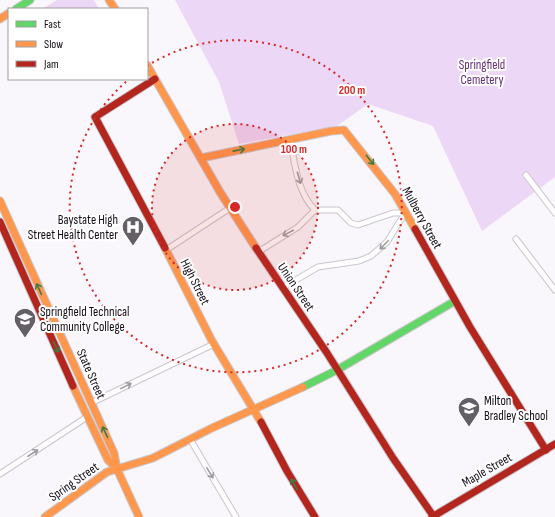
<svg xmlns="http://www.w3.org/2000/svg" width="555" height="517" font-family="'Sofia Sans Condensed',sans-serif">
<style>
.green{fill:#edd7f7}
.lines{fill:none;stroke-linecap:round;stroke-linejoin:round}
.street-casing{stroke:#cac6cd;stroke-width:7}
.fast-casing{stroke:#cac6cd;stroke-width:9}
.slow-casing{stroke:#cac6cd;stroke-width:9}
.jam-casing{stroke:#cac6cd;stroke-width:9}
.street{stroke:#fefefe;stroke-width:5}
.fast{stroke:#63d668;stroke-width:7}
.slow{stroke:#ff974d;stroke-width:7}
.jam{stroke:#b3261e;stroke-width:7}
.oneway{stroke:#3f7b43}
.oneway2{stroke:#a09da1}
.ring{fill:none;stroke:#d62828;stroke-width:2;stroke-dasharray:2 4}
.labels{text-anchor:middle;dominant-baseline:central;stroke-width:4;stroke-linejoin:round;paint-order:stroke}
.park-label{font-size:13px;fill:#632d77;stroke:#fff}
.street-label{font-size:13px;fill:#130c16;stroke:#fff}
.poi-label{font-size:13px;fill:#130c16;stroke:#fff;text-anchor:start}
.centre{fill:#d62828;stroke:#fff;stroke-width:2}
.ring-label{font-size:12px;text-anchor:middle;font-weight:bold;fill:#d62828;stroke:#fff;stroke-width:4;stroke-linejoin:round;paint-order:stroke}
</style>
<rect width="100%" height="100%" fill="#f9f7fb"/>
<g class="green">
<path d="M 57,0 L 94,0 L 99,9 L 42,9 Z"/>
<path d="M 175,0 L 555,0 L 555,177 L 482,231 L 433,126 L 368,104 L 337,126 L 239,144 L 219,82 Z"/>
</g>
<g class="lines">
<g class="street-casing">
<g id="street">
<path d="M 290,140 C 295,164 297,192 315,210 L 338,210 L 351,223 L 358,225 L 393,213 L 405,213"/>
<path d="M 526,175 L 555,213"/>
<path d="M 516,239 L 555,290"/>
<path d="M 166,250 L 230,208"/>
<path d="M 258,252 L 298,227 L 315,210"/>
<path d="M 282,288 L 318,267 L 359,261 L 371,256 L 387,242 L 405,213"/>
<path d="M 91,403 L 214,344"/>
<path d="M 190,439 L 236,517"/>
<path d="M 0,474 L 87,417"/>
</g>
</g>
<g class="fast-casing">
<g id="fast">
<path d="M 16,9 L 30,0"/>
<path d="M 303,387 L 337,370 L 455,301"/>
</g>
</g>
<g class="slow-casing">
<g id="slow">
<path d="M 109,0 L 115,9"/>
<path d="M 0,19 L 9,13"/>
<path d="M 147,65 L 220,192 L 256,248"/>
<path d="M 201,158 L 331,131 L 344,130 L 395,194 L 415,229"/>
<path d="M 0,201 L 114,453 L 117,469 L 139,517"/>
<path d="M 165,248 L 212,341 L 261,422"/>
<path d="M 73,386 L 108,460 L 117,469"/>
<path d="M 45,517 L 107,472 L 153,458 L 212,428 L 303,387"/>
</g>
</g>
<g class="jam-casing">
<g id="jam">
<path d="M 155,79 L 95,117 L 165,248"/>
<path d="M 0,222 L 73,386"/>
<path d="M 415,229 L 470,327 L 546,450"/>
<path d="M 256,248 L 327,353 L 393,458 L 434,517"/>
<path d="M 261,422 L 287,471 L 315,517"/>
<path d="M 432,517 L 555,444"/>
</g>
</g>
<use href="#street" class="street"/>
<use href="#fast" class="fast"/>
<use href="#slow" class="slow"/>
<use href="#jam" class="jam"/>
</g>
<defs><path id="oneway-shaft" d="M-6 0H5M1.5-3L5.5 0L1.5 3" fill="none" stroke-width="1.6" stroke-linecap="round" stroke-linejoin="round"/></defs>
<g class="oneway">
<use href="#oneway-shaft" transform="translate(239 150) rotate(-11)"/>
<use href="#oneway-shaft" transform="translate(370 160) rotate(51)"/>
<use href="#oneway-shaft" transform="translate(39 289) rotate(-114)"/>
<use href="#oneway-shaft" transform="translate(56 347) rotate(65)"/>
<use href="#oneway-shaft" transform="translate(105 432) rotate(-115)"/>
<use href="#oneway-shaft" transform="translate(294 484) rotate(-120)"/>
</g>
<g class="oneway2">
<use href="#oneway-shaft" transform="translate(299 178) rotate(74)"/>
<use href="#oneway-shaft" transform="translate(288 233) rotate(152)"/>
<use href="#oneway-shaft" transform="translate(384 245) rotate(134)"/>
<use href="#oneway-shaft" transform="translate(126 386) rotate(-26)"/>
<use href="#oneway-shaft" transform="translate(33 453) rotate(-33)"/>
<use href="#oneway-shaft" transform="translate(210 473) rotate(59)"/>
</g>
<circle cx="235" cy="207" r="83" fill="#d62828" fill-opacity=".12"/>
<g class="ring">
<circle cx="235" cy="207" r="83"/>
<path d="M147 66A166 166 0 1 1 128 80"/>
</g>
<defs>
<g id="hospital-pin" transform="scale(1.15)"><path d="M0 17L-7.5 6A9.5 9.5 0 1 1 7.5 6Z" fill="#645e66" stroke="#fff"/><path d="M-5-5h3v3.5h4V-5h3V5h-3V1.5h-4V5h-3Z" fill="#fff"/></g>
<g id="university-pin" transform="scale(1.15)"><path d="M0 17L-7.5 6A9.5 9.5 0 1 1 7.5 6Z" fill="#645e66" stroke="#fff"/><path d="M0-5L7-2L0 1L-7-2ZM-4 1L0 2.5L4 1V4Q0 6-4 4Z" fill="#fff"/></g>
<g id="school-pin" transform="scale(1.15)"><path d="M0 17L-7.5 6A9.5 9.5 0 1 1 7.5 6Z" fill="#645e66" stroke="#fff"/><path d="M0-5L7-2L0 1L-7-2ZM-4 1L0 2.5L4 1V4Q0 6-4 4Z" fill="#fff"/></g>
</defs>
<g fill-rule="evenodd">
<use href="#hospital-pin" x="133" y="227"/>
<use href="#university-pin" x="25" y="319"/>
<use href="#school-pin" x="469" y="408"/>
</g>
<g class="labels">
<g class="park-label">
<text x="482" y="65">Springfield<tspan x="482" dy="15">Cemetery</tspan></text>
</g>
<g class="street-label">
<text transform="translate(422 218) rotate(61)">Mulberry Street</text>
<text transform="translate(195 282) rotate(63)">High Street</text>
<text transform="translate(296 287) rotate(56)">Union Street</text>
<text transform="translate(91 374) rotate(66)">State Street</text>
<text transform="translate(487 470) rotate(-30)">Maple Street</text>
<text transform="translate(74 482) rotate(-35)">Spring Street</text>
</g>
<g class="poi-label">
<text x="118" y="220" text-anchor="end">Baystate High<tspan x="118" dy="15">Street Health Center</tspan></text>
<text x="40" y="312">Springfield Technical<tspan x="40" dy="15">Community College</tspan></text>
<text x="484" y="401">Milton<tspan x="484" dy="15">Bradley School</tspan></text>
</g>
</g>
<circle cx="235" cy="207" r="6" class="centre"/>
<g class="ring-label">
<text x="352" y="94">200 m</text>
<text x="294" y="153">100 m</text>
</g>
<rect x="8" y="8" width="140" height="72" fill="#ffffff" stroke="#a19ea2"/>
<rect x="16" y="21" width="20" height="6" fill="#63d668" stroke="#a19ea2"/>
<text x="44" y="28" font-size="12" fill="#130c16">Fast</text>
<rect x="16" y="41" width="20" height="6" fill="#ff974d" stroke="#a19ea2"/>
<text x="44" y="48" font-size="12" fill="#130c16">Slow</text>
<rect x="16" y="61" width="20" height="6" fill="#b3261e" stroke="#a19ea2"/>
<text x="44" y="68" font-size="12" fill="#130c16">Jam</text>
</svg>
